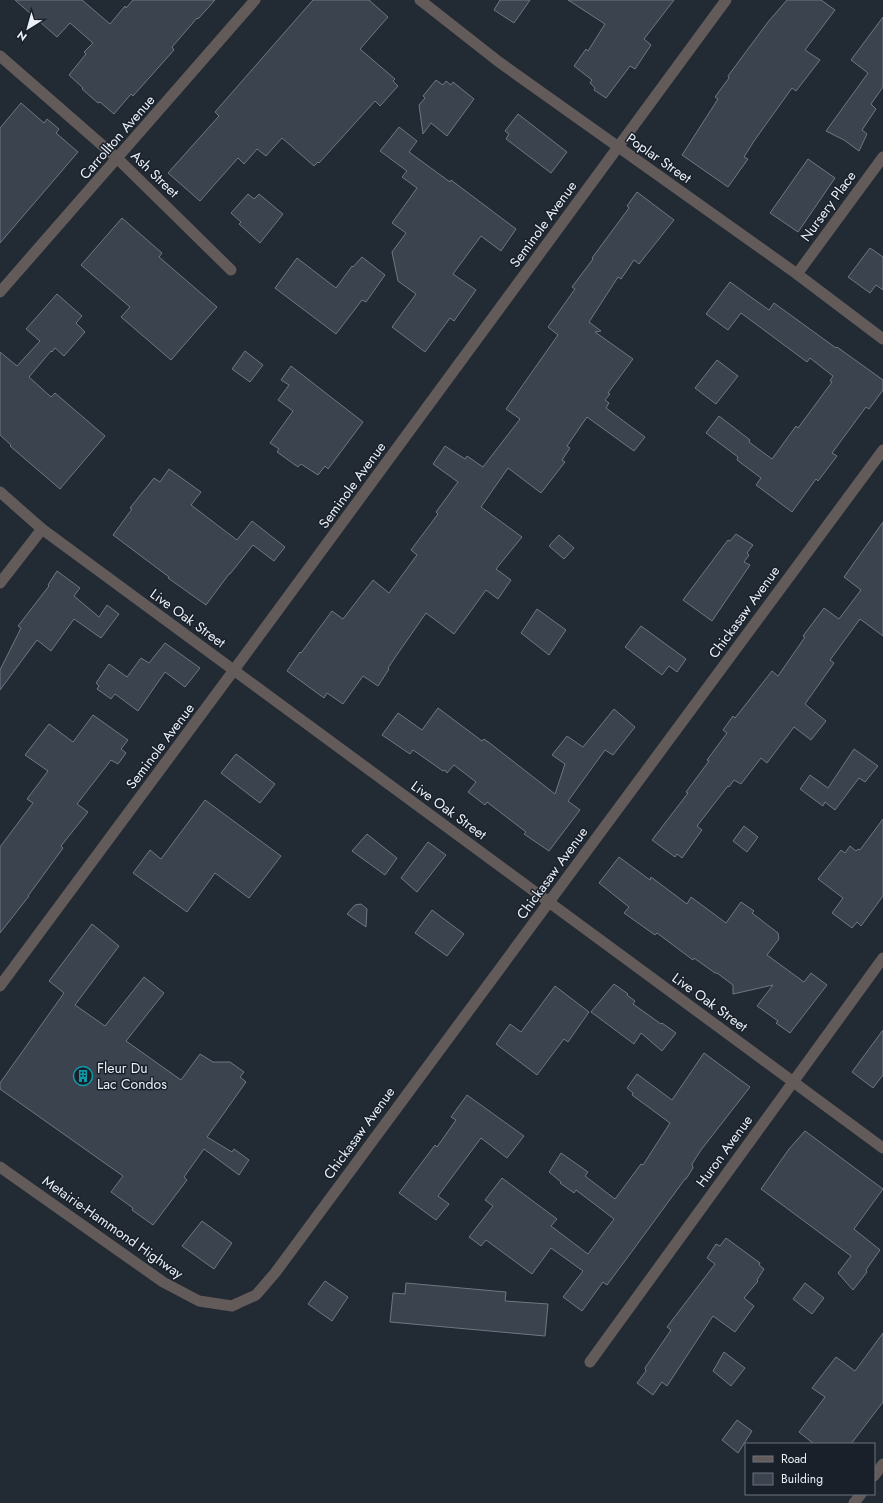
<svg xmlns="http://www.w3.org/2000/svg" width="883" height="1503" font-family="Jost,sans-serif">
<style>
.building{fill:#3b434e;stroke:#6e7783}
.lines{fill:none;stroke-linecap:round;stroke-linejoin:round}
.minor{stroke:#625b59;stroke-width:11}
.tertiary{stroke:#625b59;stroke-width:11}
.labels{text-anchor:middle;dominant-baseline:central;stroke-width:3;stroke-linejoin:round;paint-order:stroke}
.street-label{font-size:14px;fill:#ebf0f7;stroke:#19202a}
.poi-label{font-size:14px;fill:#ebf0f7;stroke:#19202a;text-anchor:start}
</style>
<rect width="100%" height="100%" fill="#222a34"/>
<g class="building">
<path d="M 15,0 L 82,0 L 110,24 L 125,6 L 126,8 L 133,0 L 215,0 L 198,19 L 197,18 L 172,47 L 174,50 L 133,96 L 131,94 L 114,114 L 100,102 L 98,103 L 82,89 L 83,88 L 69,75 L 86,54 L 84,52 L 93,43 L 70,23 L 57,37 Z"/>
<path d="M 313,0 L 369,0 L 388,17 L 360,49 L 395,79 L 393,81 L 398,86 L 380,106 L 375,101 L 319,163 L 318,162 L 314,166 L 282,138 L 266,156 L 257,149 L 244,164 L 238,158 L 200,201 L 168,173 L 219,116 L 215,112 Z"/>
<path d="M 500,0 L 530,0 L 514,23 L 494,10 Z"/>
<path d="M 568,0 L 674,0 L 644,39 L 651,45 L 635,69 L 630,66 L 606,98 L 594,90 L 595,88 L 590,83 L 592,80 L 574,66 L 586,49 L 588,51 L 605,24 Z"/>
<path d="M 787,0 L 821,0 L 835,10 L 805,50 L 820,60 L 796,91 L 792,88 L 754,141 L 744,157 L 748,159 L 728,187 L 682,155 L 718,99 L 715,97 L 729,78 L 728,76 L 768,22 Z"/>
<path d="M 883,17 L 883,87 L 871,104 L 876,109 L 862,130 L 867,134 L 859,151 L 844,140 L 826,131 L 868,73 L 851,60 Z"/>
<path d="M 436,80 L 443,85 L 446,81 L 451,85 L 453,82 L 474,99 L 447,136 L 431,123 L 423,134 L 419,105 L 425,98 L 423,96 Z"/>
<path d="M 21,103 L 44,123 L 47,119 L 59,129 L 56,133 L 78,152 L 0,243 L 0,128 Z"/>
<path d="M 518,114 L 567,152 L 551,173 L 506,139 L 509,134 L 505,131 Z"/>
<path d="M 399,127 L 417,141 L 409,152 L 450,182 L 451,180 L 516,229 L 501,251 L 481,236 L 453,274 L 476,290 L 454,321 L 450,318 L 425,352 L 392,327 L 416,294 L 398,281 L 392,252 L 406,233 L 392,223 L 417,188 L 402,177 L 407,171 L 380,151 Z"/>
<path d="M 808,159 L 835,178 L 798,232 L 770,213 Z"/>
<path d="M 637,192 L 674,220 L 639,264 L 634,260 L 621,279 L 618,277 L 589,322 L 601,331 L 595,332 L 633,359 L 608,393 L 610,394 L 605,400 L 609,403 L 606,408 L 645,437 L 634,451 L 587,417 L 567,446 L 570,448 L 562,460 L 565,462 L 541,493 L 508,468 L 481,507 L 522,537 L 496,569 L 511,580 L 498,599 L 486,590 L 454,634 L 426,613 L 394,659 L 388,668 L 389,669 L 378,686 L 363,676 L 343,704 L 327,693 L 324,698 L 287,671 L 300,652 L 301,653 L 332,611 L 343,619 L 373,580 L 389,593 L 417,555 L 411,550 L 438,514 L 436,512 L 458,482 L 433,464 L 445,446 L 465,459 L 467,456 L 483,467 L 520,419 L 506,409 L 558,335 L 548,327 L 575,289 L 572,287 L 593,259 L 592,258 L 629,208 L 627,206 Z"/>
<path d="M 248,194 L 254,199 L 259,194 L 283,214 L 260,243 L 239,224 L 241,222 L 231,213 Z"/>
<path d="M 122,218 L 162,253 L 159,257 L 217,307 L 171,360 L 121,317 L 130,307 L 81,265 Z"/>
<path d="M 870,248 L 883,257 L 883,290 L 876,285 L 870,293 L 848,277 Z"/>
<path d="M 362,257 L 385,275 L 366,302 L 362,300 L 336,334 L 275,288 L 297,258 L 336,288 L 352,266 L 353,267 Z"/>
<path d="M 730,282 L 769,310 L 774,303 L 836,348 L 837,347 L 883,380 L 883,390 L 869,409 L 866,407 L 832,453 L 837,456 L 818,481 L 816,479 L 792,512 L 756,485 L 761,478 L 737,460 L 738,457 L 706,433 L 719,416 L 750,440 L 749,442 L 772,459 L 796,426 L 798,428 L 832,382 L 830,381 L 833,376 L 810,358 L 807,362 L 741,313 L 728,330 L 706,314 Z"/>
<path d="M 57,294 L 82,316 L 76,323 L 85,332 L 64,356 L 55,348 L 52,352 L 51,351 L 29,377 L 51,397 L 55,393 L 105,436 L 60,489 L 10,446 L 11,445 L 0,435 L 0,352 L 17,366 L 40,341 L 26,329 Z"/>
<path d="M 245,351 L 263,365 L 250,382 L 232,369 Z"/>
<path d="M 717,360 L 738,376 L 716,404 L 695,388 Z"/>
<path d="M 291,366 L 363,422 L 328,469 L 325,466 L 318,475 L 301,464 L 298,467 L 277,452 L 279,449 L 270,443 L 293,411 L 278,400 L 289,385 L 281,380 Z"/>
<path d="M 169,469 L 201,492 L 191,505 L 237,540 L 252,521 L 285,547 L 274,561 L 253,545 L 230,574 L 229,574 L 206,605 L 168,578 L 169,577 L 113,535 L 132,509 L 130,508 L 154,478 L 160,482 Z"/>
<path d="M 883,522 L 883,636 L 860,619 L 830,660 L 834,663 L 805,704 L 826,721 L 811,740 L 794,727 L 767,763 L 761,758 L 741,784 L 734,780 L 729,787 L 728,786 L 697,826 L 702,830 L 682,858 L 677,854 L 675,857 L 652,840 L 688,793 L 686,792 L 709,761 L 707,760 L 727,733 L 723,730 L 733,716 L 735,718 L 772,671 L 778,676 L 805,637 L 803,636 L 824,608 L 839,619 L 861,590 L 844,577 Z"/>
<path d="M 736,534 L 753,545 L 747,553 L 749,555 L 744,562 L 750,565 L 712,621 L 683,600 L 728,540 L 730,541 Z"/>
<path d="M 559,535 L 574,548 L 564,559 L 549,546 Z"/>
<path d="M 57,571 L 80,588 L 74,596 L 99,617 L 107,605 L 119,614 L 101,638 L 74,619 L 51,651 L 37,640 L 0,690 L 0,670 L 21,628 L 18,626 L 49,586 L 48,585 Z"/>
<path d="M 537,609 L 566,630 L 549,655 L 521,633 Z"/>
<path d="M 641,626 L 686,659 L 677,672 L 669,666 L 662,675 L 625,647 Z"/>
<path d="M 165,643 L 200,668 L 185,687 L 165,672 L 138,711 L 115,694 L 111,699 L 97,689 L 99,686 L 96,683 L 109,664 L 127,677 L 141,658 L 149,663 Z"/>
<path d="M 438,708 L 482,741 L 484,739 L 491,744 L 555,794 L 565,764 L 552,755 L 567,736 L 583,747 L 614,709 L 635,727 L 613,755 L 605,750 L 568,801 L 580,810 L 549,851 L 524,834 L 526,832 L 487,802 L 485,805 L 468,792 L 476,782 L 454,765 L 447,773 L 445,770 L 443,771 L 413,750 L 410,754 L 382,735 L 398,713 L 422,730 Z"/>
<path d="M 93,715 L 128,740 L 121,749 L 126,753 L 118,764 L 111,760 L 77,804 L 88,812 L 61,846 L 63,848 L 28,896 L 29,896 L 0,933 L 0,847 L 33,803 L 27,799 L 48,771 L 25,755 L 49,724 L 73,742 Z"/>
<path d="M 854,749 L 878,766 L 865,782 L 859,778 L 835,810 L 825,802 L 823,806 L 800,789 L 810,775 L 828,788 Z"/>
<path d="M 236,754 L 275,784 L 260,803 L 221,773 Z"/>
<path d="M 205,800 L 281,856 L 249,898 L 215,873 L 187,912 L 133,873 L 150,850 L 161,859 Z"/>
<path d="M 883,819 L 883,896 L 861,926 L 857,922 L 852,928 L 832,913 L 843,898 L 818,879 L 841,850 L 845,853 L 850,846 L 856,851 L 858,849 L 860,850 Z"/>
<path d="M 744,826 L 758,837 L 747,852 L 733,841 Z"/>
<path d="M 367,834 L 397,858 L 385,875 L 352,851 Z"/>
<path d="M 428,842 L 446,855 L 417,892 L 401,878 Z"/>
<path d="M 619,857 L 650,880 L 651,877 L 687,904 L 691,897 L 726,923 L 741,902 L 754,911 L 752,913 L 778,933 L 779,939 L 767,955 L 804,982 L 811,973 L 827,985 L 790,1033 L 776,1023 L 778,1021 L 757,1006 L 773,985 L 733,994 L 733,985 L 717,973 L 715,973 L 694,958 L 693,960 L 657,933 L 655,935 L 624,913 L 629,907 L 599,883 Z"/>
<path d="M 361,904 L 367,909 L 366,927 L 347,914 L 355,905 Z"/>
<path d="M 432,910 L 464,934 L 447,956 L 415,933 Z"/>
<path d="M 92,924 L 119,946 L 75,1005 L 105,1026 L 144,977 L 164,993 L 126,1041 L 181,1080 L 200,1054 L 213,1062 L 230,1062 L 244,1072 L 240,1077 L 246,1082 L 207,1137 L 232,1152 L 234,1149 L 249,1160 L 239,1175 L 204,1149 L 184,1177 L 187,1180 L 153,1225 L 132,1210 L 133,1208 L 111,1192 L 123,1176 L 0,1089 L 0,1083 L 64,993 L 49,981 Z"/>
<path d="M 614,984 L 628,994 L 627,995 L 635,1001 L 633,1004 L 661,1024 L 662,1023 L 676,1033 L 662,1051 L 641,1033 L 634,1044 L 591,1012 Z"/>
<path d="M 555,986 L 589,1012 L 568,1042 L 564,1039 L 537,1075 L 496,1044 L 510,1024 L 521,1032 Z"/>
<path d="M 883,1030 L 883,1075 L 873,1088 L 852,1072 Z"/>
<path d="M 704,1053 L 750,1087 L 701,1150 L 692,1164 L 693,1168 L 686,1179 L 685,1179 L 633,1250 L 607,1285 L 603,1282 L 582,1311 L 563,1297 L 583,1271 L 551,1248 L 532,1274 L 486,1240 L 481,1246 L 469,1237 L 493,1206 L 485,1200 L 502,1178 L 557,1219 L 551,1226 L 588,1254 L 614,1219 L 576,1190 L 574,1193 L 560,1183 L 561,1182 L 549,1172 L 561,1153 L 588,1172 L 585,1176 L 615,1199 L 641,1164 L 643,1165 L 670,1123 L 632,1095 L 633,1093 L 627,1088 L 637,1074 L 672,1100 Z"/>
<path d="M 467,1095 L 524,1136 L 507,1158 L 481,1138 L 438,1196 L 449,1204 L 436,1220 L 399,1193 L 435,1145 L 437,1147 L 456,1120 L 451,1117 Z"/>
<path d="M 805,1131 L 883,1189 L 854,1229 L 880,1250 L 866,1270 L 867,1272 L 853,1290 L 838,1273 L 851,1256 L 761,1189 L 789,1149 Z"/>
<path d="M 202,1221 L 232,1243 L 214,1269 L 182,1246 Z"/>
<path d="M 726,1238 L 760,1263 L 759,1265 L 764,1269 L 757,1280 L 758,1281 L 744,1298 L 754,1306 L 735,1332 L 713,1316 L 667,1386 L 662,1382 L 653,1395 L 637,1383 L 646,1371 L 645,1368 L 671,1330 L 667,1327 L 715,1264 L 707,1258 L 716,1244 L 720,1246 Z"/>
<path d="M 325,1281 L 348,1297 L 332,1321 L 308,1304 Z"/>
<path d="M 406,1283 L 506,1292 L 505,1301 L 548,1304 L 545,1336 L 390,1322 L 393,1293 L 405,1294 Z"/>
<path d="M 805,1283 L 824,1298 L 812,1314 L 793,1299 Z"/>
<path d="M 883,1333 L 883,1402 L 851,1444 L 814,1444 L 799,1432 L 825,1397 L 812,1388 L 836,1357 L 855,1371 Z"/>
<path d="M 724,1352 L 745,1368 L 731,1386 L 713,1371 Z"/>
<path d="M 737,1420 L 752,1431 L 738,1453 L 722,1440 Z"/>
</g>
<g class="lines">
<g class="minor">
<path d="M 420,0 L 499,62 L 797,274 L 883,339"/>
<path d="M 0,56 L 118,159 L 231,270"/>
<path d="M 797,274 L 883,157"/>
<path d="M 0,292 L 255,0"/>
<path d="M 0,492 L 42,529 L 883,1148"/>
<path d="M 0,583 L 42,529"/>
<path d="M 0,986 L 234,670 L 726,0"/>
<path d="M 236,1304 L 256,1295 L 275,1273 L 883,450"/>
<path d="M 590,1362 L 883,958"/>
<path d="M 874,1476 L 883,1464"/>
<path d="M 854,1503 L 861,1494"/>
</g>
<path class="tertiary" d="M 0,1167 L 163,1282 L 199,1301 L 232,1306 L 236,1304"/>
</g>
<defs>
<g id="building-ring" transform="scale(1)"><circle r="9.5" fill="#19202a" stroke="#0f9aa8" stroke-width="1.5"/><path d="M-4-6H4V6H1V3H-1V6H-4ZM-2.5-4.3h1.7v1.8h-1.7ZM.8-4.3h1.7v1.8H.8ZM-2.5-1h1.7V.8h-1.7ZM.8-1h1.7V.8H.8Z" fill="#0f9aa8"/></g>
</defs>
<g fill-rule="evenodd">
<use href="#building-ring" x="83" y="1076"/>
</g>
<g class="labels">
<g class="street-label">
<text transform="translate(117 137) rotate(-49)">Carrollton Avenue</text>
<text transform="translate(659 158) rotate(35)">Poplar Street</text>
<text transform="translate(155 174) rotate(44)">Ash Street</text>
<text transform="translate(828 206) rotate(-54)">Nursery Place</text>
<text transform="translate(543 224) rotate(-54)">Seminole Avenue</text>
<text transform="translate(352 485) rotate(-54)">Seminole Avenue</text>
<text transform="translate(744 612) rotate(-54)">Chickasaw Avenue</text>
<text transform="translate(188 618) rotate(36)">Live Oak Street</text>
<text transform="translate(160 746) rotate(-53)">Seminole Avenue</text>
<text transform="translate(449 810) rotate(36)">Live Oak Street</text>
<text transform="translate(552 873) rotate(-54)">Chickasaw Avenue</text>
<text transform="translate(710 1002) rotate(36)">Live Oak Street</text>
<text transform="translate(359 1133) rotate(-54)">Chickasaw Avenue</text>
<text transform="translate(724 1151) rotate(-54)">Huron Avenue</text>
<text transform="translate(113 1227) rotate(35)">Metairie-Hammond Highway</text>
</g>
<g class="poi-label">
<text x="97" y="1068">Fleur Du<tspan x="97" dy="16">Lac Condos</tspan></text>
</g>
</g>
<rect x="745" y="1443" width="130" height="52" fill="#19202a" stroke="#6d737c"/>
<rect x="753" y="1456" width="20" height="6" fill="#625b59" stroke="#6d737c"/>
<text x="781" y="1463" font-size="12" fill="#ebf0f7">Road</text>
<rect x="753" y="1473" width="20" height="12" fill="#3b434e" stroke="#6d737c"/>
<text x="781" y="1483" font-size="12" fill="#ebf0f7">Building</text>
<g transform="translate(28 28) rotate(217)" stroke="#19202a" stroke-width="3" paint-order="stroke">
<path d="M0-3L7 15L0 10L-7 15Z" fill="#ebf0f7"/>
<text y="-6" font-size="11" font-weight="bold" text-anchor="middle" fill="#ebf0f7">N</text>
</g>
</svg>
